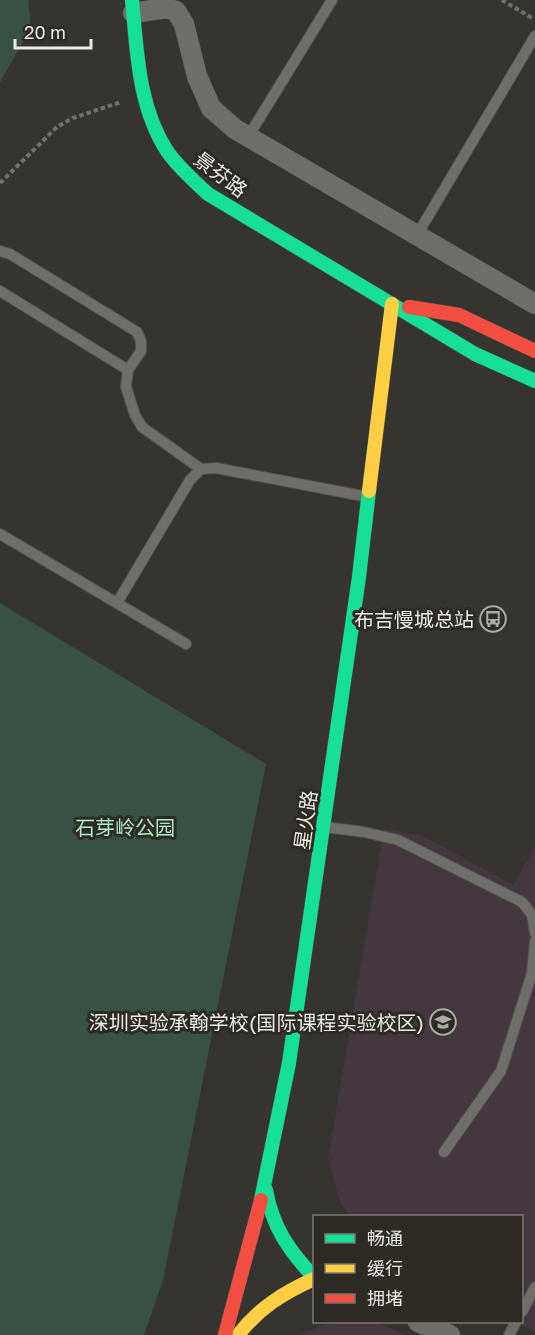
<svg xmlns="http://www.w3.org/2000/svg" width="535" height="1335" font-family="'Golos Text','Noto Sans SC',sans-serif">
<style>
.education{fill:#453740}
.green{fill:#395145}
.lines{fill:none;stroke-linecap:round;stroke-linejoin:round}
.lane-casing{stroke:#51504d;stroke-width:12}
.street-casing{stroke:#51504d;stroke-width:21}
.fast-casing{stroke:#51504d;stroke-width:15}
.slow-casing{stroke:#51504d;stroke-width:15}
.jam-casing{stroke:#51504d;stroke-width:15}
.path{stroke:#706f6b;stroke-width:4;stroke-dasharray:4.5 3;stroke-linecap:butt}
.lane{stroke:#6e6d68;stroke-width:10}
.street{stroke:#6e6d68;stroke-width:20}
.fast{stroke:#16e098;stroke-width:14}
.slow{stroke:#ffcf43;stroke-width:14}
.jam{stroke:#f24e42;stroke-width:14}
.labels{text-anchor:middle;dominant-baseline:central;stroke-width:6;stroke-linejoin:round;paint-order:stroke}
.street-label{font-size:20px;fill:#ebeae4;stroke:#2d2b23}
.poi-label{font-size:20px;fill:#ebeae4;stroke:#2d2b23;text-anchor:end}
.park-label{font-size:20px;fill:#aaeaca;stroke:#2d2b23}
</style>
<rect width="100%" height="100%" fill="#35342f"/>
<g class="education">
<path d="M 384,829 L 421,835 L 513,885 L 535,848 L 535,1331 L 512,1322 L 522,1322 L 522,1216 L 350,1216 L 340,1203 L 328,1159 Z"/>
<path d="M 337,1322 L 376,1322 L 406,1335 L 299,1335 L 318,1327 Z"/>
</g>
<g class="green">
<path d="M 0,0 L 28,0 L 31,28 L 0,82 Z"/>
<path d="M 0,603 L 266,764 L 163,1280 L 144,1335 L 0,1335 Z"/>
</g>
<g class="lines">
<g class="lane-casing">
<g id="lane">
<path d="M 248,137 L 332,0"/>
<path d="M 417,235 L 535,36"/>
<path d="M 0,251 L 10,254 L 137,332 L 141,341 L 141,351 L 128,370 L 126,387 L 135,415 L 142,427 L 201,469"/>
<path d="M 0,291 L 128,370"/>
<path d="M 0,534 L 186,644"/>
<path d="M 117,603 L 190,480 L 201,469 L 216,468 L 368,497"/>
<path d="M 324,827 L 364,832 L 398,840 L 522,902 L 532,915 L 535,933"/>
<path d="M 444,1152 L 501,1071 L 532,973 L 535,941"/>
<path d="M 522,1312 L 535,1287"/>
<path d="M 509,1335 L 516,1322"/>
</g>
</g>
<g class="street-casing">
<g id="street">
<path d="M 133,13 L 166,8 L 176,11 L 184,24 L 197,76 L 211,108 L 235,129 L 535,304"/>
<path d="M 418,1322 L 450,1335"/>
</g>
</g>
<g class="fast-casing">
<g id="fast">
<path d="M 132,0 C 137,51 138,106 167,151 C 178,167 193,180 208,194 L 475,354 L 535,381"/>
<path d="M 266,1190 C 272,1226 289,1251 314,1277"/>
<path d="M 261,1200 L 289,1063 L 359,577 L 369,491"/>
</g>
</g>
<g class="slow-casing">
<g id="slow">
<path d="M 369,491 L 392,304"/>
<path d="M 238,1335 C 259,1308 283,1293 314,1279"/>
</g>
</g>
<g class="jam-casing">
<g id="jam">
<path d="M 409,307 L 459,315 L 535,351"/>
<path d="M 225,1335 L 261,1200"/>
</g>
</g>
<g class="path">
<path d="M 502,0 L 532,18"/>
<path d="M 0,183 L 57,127 L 73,118 L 121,102"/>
</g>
<use href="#lane" class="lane"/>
<use href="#street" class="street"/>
<use href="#fast" class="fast"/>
<use href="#slow" class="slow"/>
<use href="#jam" class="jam"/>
</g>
<defs>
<g id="bus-ring" transform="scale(1.35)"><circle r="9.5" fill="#2d2b23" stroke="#abaaa5" stroke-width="1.5"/><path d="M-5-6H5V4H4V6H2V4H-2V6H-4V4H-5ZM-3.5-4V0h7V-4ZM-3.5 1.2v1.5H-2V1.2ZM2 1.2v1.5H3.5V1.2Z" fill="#abaaa5"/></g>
<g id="school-ring" transform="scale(1.35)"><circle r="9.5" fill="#2d2b23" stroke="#abaaa5" stroke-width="1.5"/><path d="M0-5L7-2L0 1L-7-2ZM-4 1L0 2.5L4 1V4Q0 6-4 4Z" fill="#abaaa5"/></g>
</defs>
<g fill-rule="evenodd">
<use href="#bus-ring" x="493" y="619"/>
<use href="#school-ring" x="443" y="1022"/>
</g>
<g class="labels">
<g class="street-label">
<text transform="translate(221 174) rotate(37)">景芬路</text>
<text transform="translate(305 820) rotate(-82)">星火路</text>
</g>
<g class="poi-label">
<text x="474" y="619">布吉慢城总站</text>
<text x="424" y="1022">深圳实验承翰学校(国际课程实验校区)</text>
</g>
<g class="park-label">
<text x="125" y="827">石芽岭公园</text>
</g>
</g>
<rect x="313" y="1215" width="210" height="108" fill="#2d2b23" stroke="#797770" stroke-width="1.5"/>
<rect x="325" y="1234" width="30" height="9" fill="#16e098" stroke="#797770" stroke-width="1.5"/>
<text x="367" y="1245" font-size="18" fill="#ebeae4">畅通</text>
<rect x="325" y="1264" width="30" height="9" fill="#ffcf43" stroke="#797770" stroke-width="1.5"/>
<text x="367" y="1275" font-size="18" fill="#ebeae4">缓行</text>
<rect x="325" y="1294" width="30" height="9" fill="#f24e42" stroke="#797770" stroke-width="1.5"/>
<text x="367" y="1305" font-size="18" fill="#ebeae4">拥堵</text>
<path d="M15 39v9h76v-9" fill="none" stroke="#ebeae4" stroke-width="3"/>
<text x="24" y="39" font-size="18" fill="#ebeae4" stroke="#2d2b23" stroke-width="4.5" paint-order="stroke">20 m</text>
</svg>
